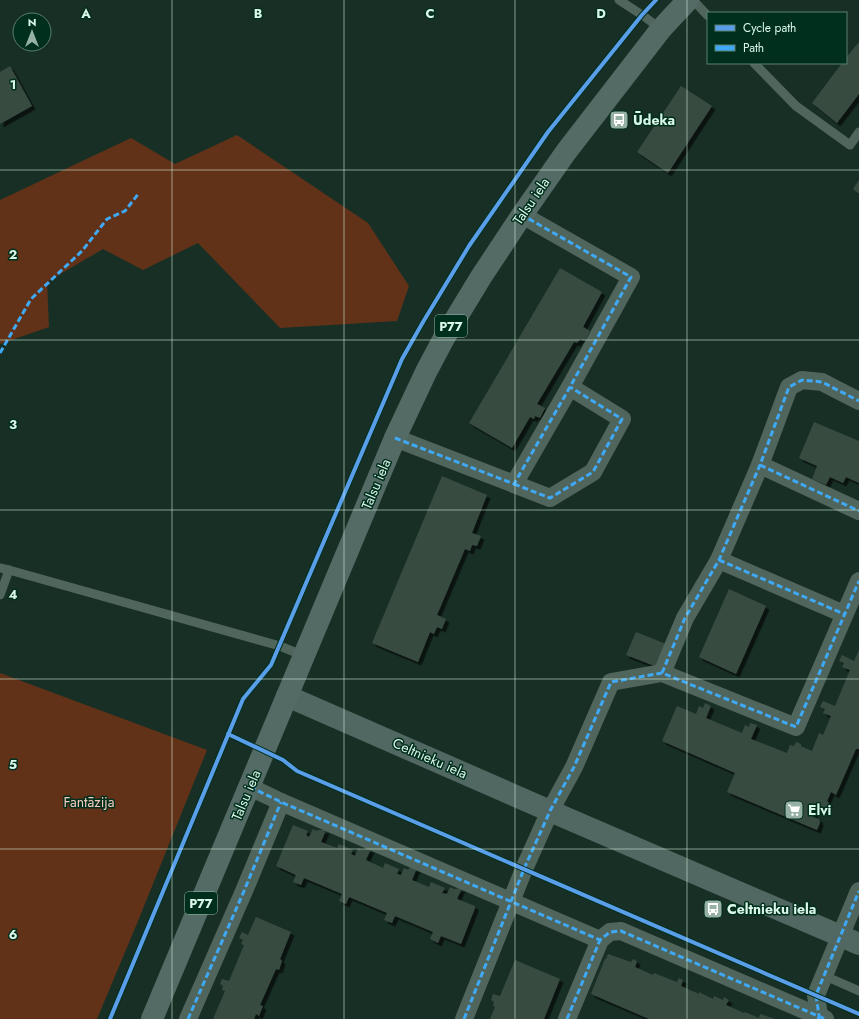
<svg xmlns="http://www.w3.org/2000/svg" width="859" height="1019" font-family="Jost,sans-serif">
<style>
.green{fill:#623218}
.building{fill:#394b40;filter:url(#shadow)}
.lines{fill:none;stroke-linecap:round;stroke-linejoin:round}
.lane{stroke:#50655c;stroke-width:9}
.street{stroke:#50655c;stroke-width:18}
.secondary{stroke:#516761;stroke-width:22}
.primary{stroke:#536a65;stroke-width:22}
.quiet{stroke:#3fa9f5;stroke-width:3;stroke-dasharray:6 3;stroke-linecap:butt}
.cycleway-casing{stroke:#012f1e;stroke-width:6}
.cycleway{stroke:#5a9eea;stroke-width:4}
.grid{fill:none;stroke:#daf7e8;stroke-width:1;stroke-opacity:0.55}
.labels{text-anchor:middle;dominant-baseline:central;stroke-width:3;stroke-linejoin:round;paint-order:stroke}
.shield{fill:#012f1e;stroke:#99bbab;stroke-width:1}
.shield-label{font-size:13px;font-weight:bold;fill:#daf7e8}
.poi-label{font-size:14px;font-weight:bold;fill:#daf7e8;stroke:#012f1e;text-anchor:start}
.street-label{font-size:14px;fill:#daf7e8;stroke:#012f1e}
.park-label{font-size:14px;fill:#f7cdbb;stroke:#012f1e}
.grid-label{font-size:13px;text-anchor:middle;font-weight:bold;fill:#daf7e8;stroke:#012f1e;stroke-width:3;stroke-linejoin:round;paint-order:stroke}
</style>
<defs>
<filter id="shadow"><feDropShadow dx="3.5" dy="3.5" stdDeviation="0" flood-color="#0009"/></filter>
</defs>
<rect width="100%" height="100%" fill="#182f26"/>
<g class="green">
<path d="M 237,135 L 368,223 L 409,286 L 397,321 L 280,328 L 198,243 L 143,270 L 103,249 L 47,282 L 49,327 L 0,344 L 0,200 L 131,138 L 175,164 Z"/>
<path d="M 0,673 L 207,750 L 138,921 L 97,1019 L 0,1019 Z"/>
</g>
<g class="building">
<path d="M 858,43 L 859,44 L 859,94 L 837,123 L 812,103 L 842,63 L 846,63 L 846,58 Z"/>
<path d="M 10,66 L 32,106 L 0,124 L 0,72 Z"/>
<path d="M 681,86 L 712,106 L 668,173 L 637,152 Z"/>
<path d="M 859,180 L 859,194 L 853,189 Z"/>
<path d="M 560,268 L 602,292 L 583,327 L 590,331 L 585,341 L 580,339 L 577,343 L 574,342 L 537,404 L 545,408 L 540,418 L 535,416 L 534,419 L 530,417 L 512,448 L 469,423 Z"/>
<path d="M 814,422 L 859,441 L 859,483 L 846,477 L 843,483 L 830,477 L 826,485 L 812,479 L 817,466 L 799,458 Z"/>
<path d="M 442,476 L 487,495 L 472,533 L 481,536 L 477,546 L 472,545 L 470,551 L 465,549 L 437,615 L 446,619 L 442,629 L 437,627 L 434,634 L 430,632 L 418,662 L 372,643 Z"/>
<path d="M 729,589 L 766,606 L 736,674 L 699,657 Z"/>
<path d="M 636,632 L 666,644 L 657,667 L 626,655 Z"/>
<path d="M 859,650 L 859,749 L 856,749 L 836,795 L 831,792 L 827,801 L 829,803 L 825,811 L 824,811 L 816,808 L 813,817 L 819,819 L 820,823 L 817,830 L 727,792 L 735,773 L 662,741 L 677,706 L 696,714 L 699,706 L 703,708 L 705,703 L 711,706 L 706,718 L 742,733 L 745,725 L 749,727 L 750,723 L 757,725 L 751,739 L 787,753 L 790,745 L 794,746 L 796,742 L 801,744 L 801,746 L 812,751 L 819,733 L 823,735 L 831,716 L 823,713 L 825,709 L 820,707 L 823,701 L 835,706 L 850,670 L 842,667 L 844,663 L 839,661 L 842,655 L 854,661 Z"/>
<path d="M 293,825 L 308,831 L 306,835 L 309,837 L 313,829 L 317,831 L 318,830 L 326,830 L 321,842 L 337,848 L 339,844 L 353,850 L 351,854 L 355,856 L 358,848 L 363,850 L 363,849 L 371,849 L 366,860 L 383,868 L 385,863 L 399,869 L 397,874 L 401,875 L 404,868 L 408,870 L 409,868 L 417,868 L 412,880 L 429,887 L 431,882 L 445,888 L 442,893 L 447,894 L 450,887 L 454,889 L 462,888 L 457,899 L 475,906 L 475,908 L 461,944 L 441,936 L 438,943 L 430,939 L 433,932 L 395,916 L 392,923 L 384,920 L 387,913 L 349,897 L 346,904 L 339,901 L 342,894 L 304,878 L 301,885 L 293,882 L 296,875 L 276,866 Z"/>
<path d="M 256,917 L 291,932 L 280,959 L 282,961 L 279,970 L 276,969 L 260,1005 L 263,1006 L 259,1016 L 256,1014 L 254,1019 L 213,1019 L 225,991 L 222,990 L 223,986 L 220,984 L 222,979 L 229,981 L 244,945 L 241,944 L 243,940 L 239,938 L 242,932 L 248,935 Z"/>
<path d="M 608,954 L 631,962 L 633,959 L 637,961 L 635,967 L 653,975 L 654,973 L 677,982 L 679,978 L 683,980 L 681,986 L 699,994 L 699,992 L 713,999 L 714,996 L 723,1000 L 724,997 L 729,1000 L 726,1005 L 744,1013 L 745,1012 L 759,1018 L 760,1014 L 775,1019 L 649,1019 L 591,994 L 592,991 L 605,959 L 606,959 Z"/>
<path d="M 515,960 L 560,979 L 544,1019 L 490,1019 L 495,1007 L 493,1006 L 494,1002 L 491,1000 L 493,994 L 500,996 Z"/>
</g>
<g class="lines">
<g class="lane">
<path d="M 619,0 L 642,15 L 661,29"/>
<path d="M 693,0 L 708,16"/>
<path d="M 754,63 L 796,106 L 850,145 L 859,132"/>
<path d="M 0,568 L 9,570 L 280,646 L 304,656"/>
<path d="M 0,595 L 9,570"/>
<path d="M 825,976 L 859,991"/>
</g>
<g class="street">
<path d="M 395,438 L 514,484 L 570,387 L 631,277 L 522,215"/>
<path d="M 760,465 L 859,511"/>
<path d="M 514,484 L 550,498 L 593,472 L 622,419 L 570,387"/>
<path d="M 719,560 L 844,614"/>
<path d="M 662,673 L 685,618 L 719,560 L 760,465 L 789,387 L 802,380 L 822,382 L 859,401"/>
<path d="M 250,787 L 281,802 L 600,940 L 610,932 L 621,931 L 825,1019"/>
<path d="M 188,1019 L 244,891 L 281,802"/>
<path d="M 464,1019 L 524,869 L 550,811 L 574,767 L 611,682 L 662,673 L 796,727 L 859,581"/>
<path d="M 567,1019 L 600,940"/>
<path d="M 818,1019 L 819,1016 L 816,995 L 859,891"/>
</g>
<path class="secondary" d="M 287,696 L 550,811 L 859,944"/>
<path class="primary" d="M 152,1019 L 395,438 L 426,372 L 444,338 L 481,277 L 522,215 L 566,152 L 661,29 L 688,0"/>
<g class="quiet">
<path d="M 0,353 L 31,299 L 82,251 L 107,219 L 125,211 L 139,193"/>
<path d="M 395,438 L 514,484 L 570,387 L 631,277 L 522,215"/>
<path d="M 760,465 L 859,511"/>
<path d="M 514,484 L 550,498 L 593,472 L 622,419 L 570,387"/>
<path d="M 719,560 L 844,614"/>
<path d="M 662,673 L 685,618 L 719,560 L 760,465 L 789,387 L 802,380 L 822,382 L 859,401"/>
<path d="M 250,787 L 281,802 L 600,940 L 610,932 L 621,931 L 825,1019"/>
<path d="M 188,1019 L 244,891 L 281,802"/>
<path d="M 464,1019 L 524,869 L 550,811 L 574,767 L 611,682 L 662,673 L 796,727 L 859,581"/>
<path d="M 567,1019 L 600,940"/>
<path d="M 818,1019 L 819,1016 L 816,995 L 859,891"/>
</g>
<g class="cycleway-casing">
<g id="cycleway">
<path d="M 228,734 L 283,760 L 297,771 L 859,1014"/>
<path d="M 110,1019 L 243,699 L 271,665 L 402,359 L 423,322 L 469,246 L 548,132 L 642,15 L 656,0"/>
</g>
</g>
<use href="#cycleway" class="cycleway"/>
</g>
<path class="grid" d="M 172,0 L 172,1019M 344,0 L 344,1019M 515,0 L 515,1019M 687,0 L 687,1019M 0,170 L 859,170M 0,340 L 859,340M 0,510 L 859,510M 0,679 L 859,679M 0,849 L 859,849"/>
<defs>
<g id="bus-square" transform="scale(1)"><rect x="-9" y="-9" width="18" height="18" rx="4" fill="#96b1a4" stroke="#012f1e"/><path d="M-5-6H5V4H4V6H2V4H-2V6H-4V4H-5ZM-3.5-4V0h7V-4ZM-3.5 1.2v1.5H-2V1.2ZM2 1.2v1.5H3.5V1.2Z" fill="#fff"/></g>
<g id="supermarket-square" transform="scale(1)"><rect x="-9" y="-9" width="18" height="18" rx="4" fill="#96b1a4" stroke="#012f1e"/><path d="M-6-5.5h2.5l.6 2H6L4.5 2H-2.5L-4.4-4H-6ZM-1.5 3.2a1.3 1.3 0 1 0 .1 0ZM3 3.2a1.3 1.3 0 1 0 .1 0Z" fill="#fff"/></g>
</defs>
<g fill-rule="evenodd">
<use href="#bus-square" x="619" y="120"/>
<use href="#supermarket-square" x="794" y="810"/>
<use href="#bus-square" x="713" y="909"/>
</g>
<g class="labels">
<g class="shield">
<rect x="435" y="315" width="32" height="22" rx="3"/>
<rect x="185" y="892" width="32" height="22" rx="3"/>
</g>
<g class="shield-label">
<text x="451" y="326">P77</text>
<text x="201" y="903">P77</text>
</g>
<g class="poi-label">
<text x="633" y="120">Ūdeka</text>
<text x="808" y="810">Elvi</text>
<text x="727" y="909">Celtnieku iela</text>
</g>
<g class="street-label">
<text transform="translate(531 201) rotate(-56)">Talsu iela</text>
<text transform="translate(376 484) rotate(-67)">Talsu iela</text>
<text transform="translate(430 758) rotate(24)">Celtnieku iela</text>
<text transform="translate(246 795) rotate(-67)">Talsu iela</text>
</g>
<g class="park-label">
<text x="89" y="802">Fantāzija</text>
</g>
</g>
<g class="grid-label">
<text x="86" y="18">A</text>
<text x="258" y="18">B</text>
<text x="430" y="18">C</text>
<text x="601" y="18">D</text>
<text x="13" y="89">1</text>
<text x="13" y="259">2</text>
<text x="13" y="429">3</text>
<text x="13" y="599">4</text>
<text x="13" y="769">5</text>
<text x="13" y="939">6</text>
</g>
<rect x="707" y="12" width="140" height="52" fill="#012f1e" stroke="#587f6f"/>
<rect x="715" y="25" width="20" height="6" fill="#5a9eea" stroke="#587f6f"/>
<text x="743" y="32" font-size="12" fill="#daf7e8">Cycle path</text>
<rect x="715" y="45" width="20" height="6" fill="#3fa9f5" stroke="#587f6f"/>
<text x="743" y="52" font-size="12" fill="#daf7e8">Path</text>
<g transform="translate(32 32)"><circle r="19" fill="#012f1e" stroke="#587f6f"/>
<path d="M0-3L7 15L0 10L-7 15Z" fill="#96b1a4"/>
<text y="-6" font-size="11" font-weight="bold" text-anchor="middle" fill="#daf7e8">N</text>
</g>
</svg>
